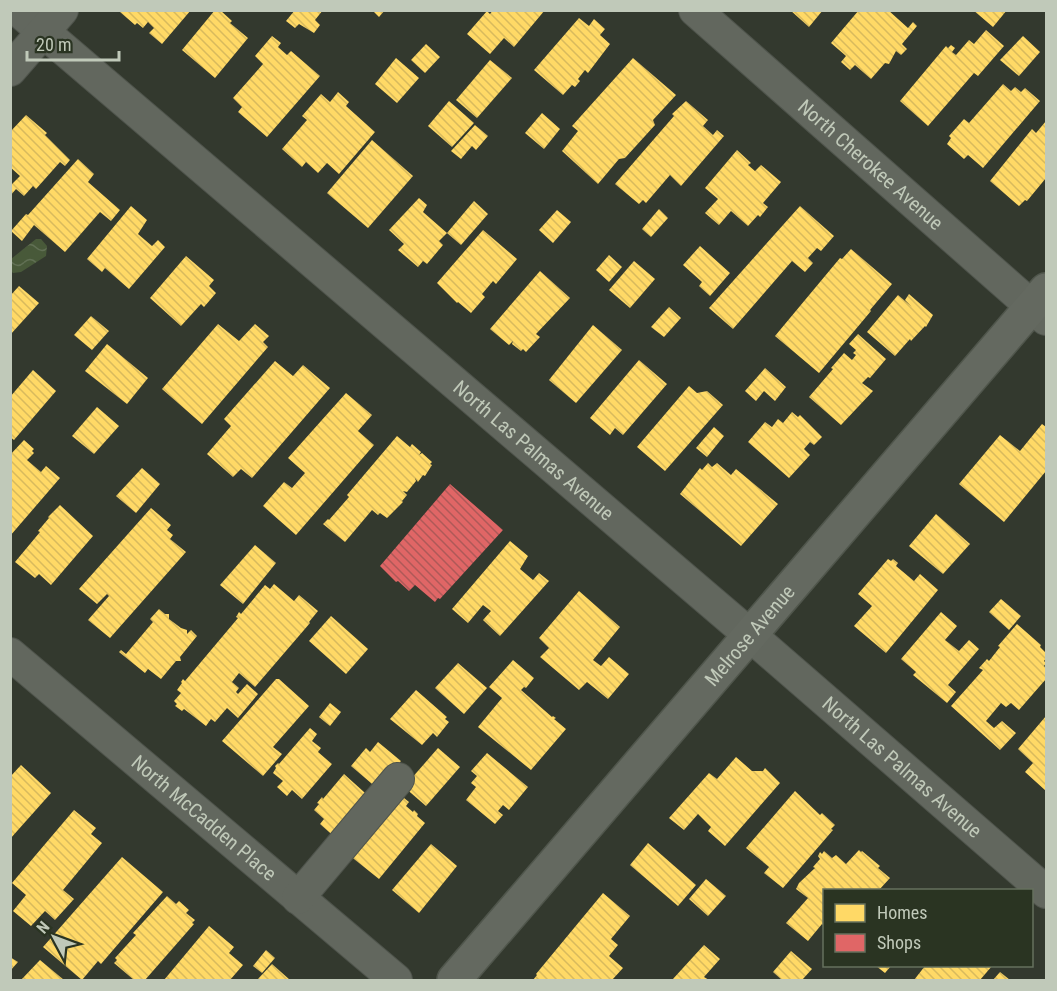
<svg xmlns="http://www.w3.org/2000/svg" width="1057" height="991" font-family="'Roboto Condensed',sans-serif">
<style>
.water{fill:url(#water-waves)}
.homes{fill:url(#homes-back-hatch)}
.shops{fill:url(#shops-back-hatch)}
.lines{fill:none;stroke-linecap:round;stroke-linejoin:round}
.minor-casing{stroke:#4f544c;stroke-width:34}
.major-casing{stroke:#50564c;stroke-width:36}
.minor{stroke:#62675e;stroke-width:32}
.major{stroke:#646960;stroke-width:33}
.labels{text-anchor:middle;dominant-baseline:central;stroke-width:6;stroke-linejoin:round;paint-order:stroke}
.street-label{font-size:20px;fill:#c0c9b9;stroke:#2a3422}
</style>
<defs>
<pattern id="water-waves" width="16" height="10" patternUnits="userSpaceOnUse" patternTransform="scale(1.5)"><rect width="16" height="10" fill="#485939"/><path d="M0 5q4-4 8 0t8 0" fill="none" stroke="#617054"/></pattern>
<pattern id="homes-back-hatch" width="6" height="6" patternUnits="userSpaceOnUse" patternTransform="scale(1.5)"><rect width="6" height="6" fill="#ffd966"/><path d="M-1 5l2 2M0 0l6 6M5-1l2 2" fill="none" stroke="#d8ba5d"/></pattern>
<pattern id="shops-back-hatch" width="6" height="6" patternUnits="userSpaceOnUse" patternTransform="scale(1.5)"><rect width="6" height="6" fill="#e06666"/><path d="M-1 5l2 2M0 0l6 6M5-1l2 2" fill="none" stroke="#ae5958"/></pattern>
</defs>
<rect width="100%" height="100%" fill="#33392e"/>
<path class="water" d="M 36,239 L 41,239 L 47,246 L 46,256 L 21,272 L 13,273 L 11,271 L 11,259 Z"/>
<g class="homes">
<path d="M 121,10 L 191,10 L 162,44 L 149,33 L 154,28 L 148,22 L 143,28 L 137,23 L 135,25 L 120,12 Z"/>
<path d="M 215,10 L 220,10 L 232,21 L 230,23 L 248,38 L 215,78 L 182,50 Z"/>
<path d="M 295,10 L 323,10 L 315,20 L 320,25 L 314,33 L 299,24 L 295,28 L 286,21 Z"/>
<path d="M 372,10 L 385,10 L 379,17 Z"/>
<path d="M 493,10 L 545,10 L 514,47 L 504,38 L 490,54 L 467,34 L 487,11 L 490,14 Z"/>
<path d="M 790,10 L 823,10 L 809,27 Z"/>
<path d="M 859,10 L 888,10 L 908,28 L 913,22 L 917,26 L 902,44 L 907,49 L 901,55 L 896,51 L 889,64 L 885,63 L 871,79 L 855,65 L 850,70 L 841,62 L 846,56 L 831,43 Z"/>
<path d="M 973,10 L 1007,10 L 993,27 Z"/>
<path d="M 579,18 L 589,26 L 594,19 L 605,29 L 600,35 L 610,44 L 588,73 L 585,70 L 578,79 L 580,81 L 575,87 L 572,85 L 563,95 L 534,70 Z"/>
<path d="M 986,30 L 1004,46 L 978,76 L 974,73 L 928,126 L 900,101 L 946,46 L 948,48 L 951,45 L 955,48 L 952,52 L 956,55 L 969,40 L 974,44 Z"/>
<path d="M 272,36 L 281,43 L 278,47 L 287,55 L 291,51 L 320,76 L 267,137 L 238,112 L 242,107 L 233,98 L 263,64 L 255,56 Z"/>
<path d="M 1023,36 L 1040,52 L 1019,76 L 1000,60 Z"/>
<path d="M 426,44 L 440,57 L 425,73 L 411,60 Z"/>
<path d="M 396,58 L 419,78 L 397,103 L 375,84 Z"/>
<path d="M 633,58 L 676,95 L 653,120 L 655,125 L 625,158 L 619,159 L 598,184 L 562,151 L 578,131 L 572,126 Z"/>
<path d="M 490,60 L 512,78 L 477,118 L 456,100 Z"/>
<path d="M 1003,84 L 1011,91 L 1015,87 L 1021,92 L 1025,88 L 1040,101 L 983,168 L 968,155 L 964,159 L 947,144 L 951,138 L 949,136 L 964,119 L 969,123 Z"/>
<path d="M 338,92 L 349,102 L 346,106 L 375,132 L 339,174 L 327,163 L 318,173 L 306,162 L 302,167 L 282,149 L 307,120 L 302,116 L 321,94 L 330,102 Z"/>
<path d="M 449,101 L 474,123 L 452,147 L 428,126 Z"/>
<path d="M 686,101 L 708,120 L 703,126 L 713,135 L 717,130 L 724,136 L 681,186 L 670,175 L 646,203 L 643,200 L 639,204 L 615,184 L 674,116 L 672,114 Z"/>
<path d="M 542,113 L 560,129 L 544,149 L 525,133 Z"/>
<path d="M 26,115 L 47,133 L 45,135 L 70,160 L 65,166 L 60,162 L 36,189 L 33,186 L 24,196 L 16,189 L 10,196 L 10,186 L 20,176 L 10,167 L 10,132 Z"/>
<path d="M 1046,121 L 1046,178 L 1027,201 L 1025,200 L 1019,206 L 990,181 L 1032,129 L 1036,133 Z"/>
<path d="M 475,125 L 488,136 L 476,150 L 472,146 L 461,159 L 451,151 Z"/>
<path d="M 372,140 L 413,176 L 368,228 L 327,193 Z"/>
<path d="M 737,150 L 751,163 L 748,165 L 755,171 L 761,165 L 781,182 L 763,203 L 768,207 L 760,217 L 758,215 L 748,226 L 731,211 L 719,225 L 705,213 L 718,199 L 705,188 Z"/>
<path d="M 78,159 L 94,174 L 88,182 L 120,210 L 111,221 L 100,212 L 65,252 L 34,225 L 22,241 L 11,231 L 26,214 L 28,215 Z"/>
<path d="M 419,198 L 427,205 L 423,212 L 447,233 L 439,241 L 443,245 L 427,264 L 423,261 L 418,267 L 398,250 L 404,244 L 389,230 Z"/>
<path d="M 474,201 L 488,214 L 461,245 L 447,233 Z"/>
<path d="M 131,206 L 147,220 L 138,234 L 152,246 L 158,240 L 165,247 L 129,289 L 105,268 L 102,272 L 87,259 Z"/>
<path d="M 800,206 L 834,236 L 821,251 L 817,248 L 808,258 L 813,263 L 805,272 L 792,261 L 733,329 L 709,308 Z"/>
<path d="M 659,209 L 668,218 L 651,237 L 642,229 Z"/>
<path d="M 557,210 L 571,222 L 553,243 L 539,230 Z"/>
<path d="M 483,230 L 517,259 L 496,284 L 493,281 L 482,294 L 485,297 L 471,313 L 458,302 L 457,303 L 437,283 Z"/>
<path d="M 700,246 L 730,273 L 710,296 L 699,286 L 702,282 L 683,265 Z"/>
<path d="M 851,249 L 892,284 L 870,310 L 871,311 L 819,373 L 775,336 L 840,258 L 842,259 Z"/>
<path d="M 609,255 L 622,267 L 609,282 L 596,270 Z"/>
<path d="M 186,256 L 214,280 L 209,286 L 216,293 L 204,307 L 201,304 L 181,326 L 150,298 Z"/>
<path d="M 634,261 L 655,279 L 630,308 L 609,290 Z"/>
<path d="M 540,271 L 570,298 L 536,334 L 540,337 L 526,352 L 523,349 L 521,351 L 512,344 L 513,341 L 509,345 L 490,329 Z"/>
<path d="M 19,286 L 39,303 L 10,335 L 10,296 Z"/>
<path d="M 909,294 L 933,315 L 926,327 L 925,326 L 911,341 L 910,339 L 895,356 L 867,332 L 898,295 L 912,307 L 905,300 Z"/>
<path d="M 669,307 L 681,318 L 664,337 L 651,327 Z"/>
<path d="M 91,316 L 109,331 L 92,350 L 74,335 Z"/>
<path d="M 218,324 L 239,341 L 255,324 L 269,336 L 263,342 L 268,347 L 202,424 L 162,389 Z"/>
<path d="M 593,325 L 622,350 L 576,403 L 549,380 Z"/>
<path d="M 858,334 L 886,359 L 870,378 L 868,377 L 862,383 L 873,391 L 841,425 L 809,397 L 833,369 L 831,368 L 844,353 L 852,360 L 856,355 L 853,353 L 856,350 L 849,344 Z"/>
<path d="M 107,344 L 148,378 L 127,404 L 85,371 Z"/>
<path d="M 639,360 L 667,384 L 623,435 L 615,428 L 610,435 L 590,418 Z"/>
<path d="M 275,361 L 293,376 L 303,365 L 330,388 L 252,478 L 241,469 L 233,477 L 207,454 L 231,426 L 224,419 Z"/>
<path d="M 765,368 L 786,387 L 775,401 L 764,391 L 756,401 L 745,391 Z"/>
<path d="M 33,370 L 56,391 L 14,440 L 10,437 L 10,397 Z"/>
<path d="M 689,386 L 697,393 L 707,391 L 723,405 L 665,471 L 637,447 Z"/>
<path d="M 346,393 L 372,415 L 358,431 L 374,445 L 296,535 L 263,506 L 284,482 L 292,488 L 305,473 L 288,458 Z"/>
<path d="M 97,407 L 119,426 L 94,454 L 72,436 Z"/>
<path d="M 792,412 L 798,417 L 800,415 L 822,437 L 814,445 L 810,442 L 804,449 L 810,455 L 789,478 L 748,442 L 765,422 L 772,427 L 778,419 L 783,423 Z"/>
<path d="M 1042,424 L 1046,427 L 1046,471 L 1004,522 L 959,484 L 1000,435 L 1020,451 Z"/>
<path d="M 714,427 L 724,436 L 707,457 L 696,448 Z"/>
<path d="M 397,436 L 410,447 L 412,444 L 421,452 L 419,455 L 422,453 L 432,462 L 430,464 L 432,465 L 425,476 L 423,475 L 418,482 L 415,478 L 416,481 L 407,492 L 403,491 L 407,495 L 402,501 L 403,502 L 387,518 L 380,513 L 378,515 L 372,510 L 345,542 L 323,524 L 328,519 L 329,520 L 349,497 L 347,495 Z"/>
<path d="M 24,440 L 34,449 L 32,451 L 34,453 L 27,460 L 41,472 L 46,466 L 60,478 L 10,536 L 10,455 Z"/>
<path d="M 708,463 L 712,467 L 717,463 L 731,475 L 736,469 L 778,504 L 741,546 L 680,494 L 700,468 L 702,470 Z"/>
<path d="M 142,468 L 160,484 L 136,513 L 116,496 Z"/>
<path d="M 60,505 L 93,536 L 51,585 L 39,574 L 35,578 L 15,562 L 40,532 L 38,531 L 49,518 L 48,517 Z"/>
<path d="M 151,508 L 171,525 L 167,530 L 173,535 L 170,539 L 186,552 L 110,638 L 88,620 L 109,596 L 107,594 L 97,604 L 79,589 Z"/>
<path d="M 936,514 L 970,544 L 943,574 L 909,546 Z"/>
<path d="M 510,541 L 528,556 L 520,569 L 533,580 L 539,573 L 549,581 L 500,636 L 483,620 L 491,611 L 483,605 L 468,623 L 452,609 Z"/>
<path d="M 255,545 L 276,563 L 243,604 L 220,585 Z"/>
<path d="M 888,559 L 891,561 L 893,559 L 898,563 L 896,566 L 914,581 L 920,574 L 938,590 L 886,653 L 854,626 L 872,606 L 858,594 Z"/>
<path d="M 274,584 L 294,601 L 299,595 L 318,611 L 309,622 L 310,623 L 255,687 L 239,673 L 232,682 L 239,688 L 236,692 L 238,694 L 247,684 L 258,694 L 238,718 L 227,708 L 215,722 L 211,719 L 206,726 L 184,709 L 182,711 L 175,706 L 177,704 L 174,701 L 181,693 L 177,690 L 182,683 L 181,682 L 183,679 L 185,681 L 238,618 L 236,617 L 239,612 L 241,614 L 265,585 L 270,589 Z"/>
<path d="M 579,591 L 620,627 L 593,660 L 601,666 L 609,657 L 629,674 L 608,699 L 587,682 L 579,690 L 540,657 L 549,648 L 539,638 Z"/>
<path d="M 1001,599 L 1021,616 L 1009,630 L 989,612 Z"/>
<path d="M 159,609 L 165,614 L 169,614 L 169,619 L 181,628 L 187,630 L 187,634 L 191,630 L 197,636 L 180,657 L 181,661 L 176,661 L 161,679 L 148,669 L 145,673 L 119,652 L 121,650 L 126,654 L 153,622 L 150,619 Z"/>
<path d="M 941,612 L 957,626 L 945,640 L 959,651 L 969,640 L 979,649 L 948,685 L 956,692 L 947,703 L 913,675 L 916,672 L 901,659 Z"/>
<path d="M 331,616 L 368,649 L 346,674 L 309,641 Z"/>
<path d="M 1017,624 L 1041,645 L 1040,647 L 1046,653 L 1046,658 L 1044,661 L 1046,663 L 1044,666 L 1046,668 L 1045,671 L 1046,679 L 1019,710 L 1011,703 L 1006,707 L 1001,703 L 986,721 L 994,728 L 1002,721 L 1016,733 L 1000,750 L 951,706 L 983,670 L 979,668 L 987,659 L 989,661 L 1000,647 L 998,646 Z"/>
<path d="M 513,660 L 534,678 L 526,688 L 524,687 L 521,690 L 552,717 L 553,716 L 556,718 L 554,719 L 566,729 L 531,770 L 478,727 L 502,698 L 489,687 Z"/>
<path d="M 458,663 L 487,688 L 464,714 L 435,688 Z"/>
<path d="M 276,679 L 279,679 L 309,706 L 273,747 L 282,754 L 263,776 L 222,741 Z"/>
<path d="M 416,690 L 447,717 L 445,719 L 449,722 L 437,737 L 433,733 L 422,745 L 390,719 Z"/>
<path d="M 330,703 L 341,712 L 330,726 L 319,717 Z"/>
<path d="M 1046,716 L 1046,791 L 1025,772 L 1033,763 L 1018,749 Z"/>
<path d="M 310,728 L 317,734 L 312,741 L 321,748 L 318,752 L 332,764 L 302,799 L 292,790 L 287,796 L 277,787 L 283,781 L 273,773 L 276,768 L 275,766 L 278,763 L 279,764 Z"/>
<path d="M 378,742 L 401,761 L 378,789 L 351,766 L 366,748 L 370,752 Z"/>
<path d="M 438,748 L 460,767 L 426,806 L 404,787 Z"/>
<path d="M 487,753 L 528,787 L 509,810 L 503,805 L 498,811 L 503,815 L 495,824 L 466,800 L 476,787 L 471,783 L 477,776 L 471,771 Z"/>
<path d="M 736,757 L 752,771 L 763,771 L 765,768 L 780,783 L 725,846 L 708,831 L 711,827 L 698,814 L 684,830 L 669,818 L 709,773 L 717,779 Z"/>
<path d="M 21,765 L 51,793 L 10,839 L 10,777 Z"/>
<path d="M 344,774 L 374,801 L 338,840 L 320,824 L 324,819 L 314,810 L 319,804 L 317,803 L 322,797 L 323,799 Z"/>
<path d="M 795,791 L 820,815 L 822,813 L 835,825 L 831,829 L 833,830 L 783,888 L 764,873 L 769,867 L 746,848 Z"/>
<path d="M 399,794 L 409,802 L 406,806 L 413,812 L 414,810 L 418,814 L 417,816 L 425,823 L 379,879 L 349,855 Z"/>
<path d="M 74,810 L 96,828 L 91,834 L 102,843 L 63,890 L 74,899 L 55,920 L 45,911 L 31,926 L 13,911 L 26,895 L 12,883 Z"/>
<path d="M 648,843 L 696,885 L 678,906 L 630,865 Z"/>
<path d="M 431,844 L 457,866 L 419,913 L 392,890 Z"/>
<path d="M 859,850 L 861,852 L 862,851 L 880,866 L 878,868 L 890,878 L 879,890 L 868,889 L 866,890 L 824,890 L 824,926 L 822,924 L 808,941 L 786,923 L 808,898 L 796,889 L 799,883 L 815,868 L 813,867 L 820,859 L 818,856 L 820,852 L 822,854 L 824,851 L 832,858 L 836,855 L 846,864 Z"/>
<path d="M 122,857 L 163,892 L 101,964 L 98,961 L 82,980 L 43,947 Z"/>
<path d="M 706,879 L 726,896 L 708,916 L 689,899 Z"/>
<path d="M 603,893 L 630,916 L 611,939 L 618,945 L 609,956 L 623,968 L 612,980 L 533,980 L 537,975 L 536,974 Z"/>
<path d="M 167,896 L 176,904 L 179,901 L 189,910 L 186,913 L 195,920 L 192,923 L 194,924 L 145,980 L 134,980 L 114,963 L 117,960 L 115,958 L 136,935 L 133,933 Z"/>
<path d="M 209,926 L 234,947 L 229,953 L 243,965 L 230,980 L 164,980 Z"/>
<path d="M 704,945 L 720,959 L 704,977 L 709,980 L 672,980 Z"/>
<path d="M 266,950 L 275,958 L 262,973 L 253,966 Z"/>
<path d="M 791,951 L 812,969 L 802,980 L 782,980 L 773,972 Z"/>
<path d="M 10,957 L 18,962 L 10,971 Z"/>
<path d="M 40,960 L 64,980 L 21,980 Z"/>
<path d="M 272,964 L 290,980 L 257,980 Z"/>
<path d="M 876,966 L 891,966 L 885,973 Z"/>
<path d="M 925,966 L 992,966 L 980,980 L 914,980 Z"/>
<path d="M 1000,972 L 1010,980 L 993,980 Z"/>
</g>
<path class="shops" d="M 450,484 L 503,530 L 440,599 L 438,598 L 435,602 L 415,585 L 409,591 L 398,581 L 396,582 L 380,566 Z"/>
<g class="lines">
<g class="minor-casing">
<g id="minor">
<path id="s1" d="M 18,10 L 751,636 L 1046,892"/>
<path id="s2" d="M 695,10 L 1046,319"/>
<path d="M 10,70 L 62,10"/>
<path id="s3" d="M 10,654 L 396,980"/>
<path d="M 298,898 L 398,779"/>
</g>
</g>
<g class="major-casing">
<g id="major">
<path id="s4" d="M 454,980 L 1046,290"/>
</g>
</g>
<use href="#minor" class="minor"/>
<use href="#major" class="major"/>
</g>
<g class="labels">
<g class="street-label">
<text stroke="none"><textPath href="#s2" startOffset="234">North Cherokee Avenue</textPath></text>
<text stroke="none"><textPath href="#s1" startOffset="678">North Las Palmas Avenue</textPath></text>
<text stroke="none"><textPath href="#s4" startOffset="454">Melrose Avenue</textPath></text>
<text stroke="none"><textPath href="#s1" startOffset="1164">North Las Palmas Avenue</textPath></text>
<text stroke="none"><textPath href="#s3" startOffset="254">North McCadden Place</textPath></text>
</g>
</g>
<rect width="1057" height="991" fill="none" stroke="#c0c9b9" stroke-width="24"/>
<rect x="823" y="889" width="210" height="78" fill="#2a3422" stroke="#66705e" stroke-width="1.5"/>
<rect x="835" y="904" width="30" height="18" fill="#ffd966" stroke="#66705e" stroke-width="1.5"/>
<text x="877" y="919" font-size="18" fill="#c0c9b9">Homes</text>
<rect x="835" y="934" width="30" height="18" fill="#e06666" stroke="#66705e" stroke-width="1.5"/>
<text x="877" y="949" font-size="18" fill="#c0c9b9">Shops</text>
<g transform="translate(54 937) rotate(311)" stroke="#2a3422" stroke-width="4.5" paint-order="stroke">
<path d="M0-4.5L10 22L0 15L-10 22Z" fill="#c0c9b9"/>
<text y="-9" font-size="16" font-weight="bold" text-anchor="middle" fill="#c0c9b9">N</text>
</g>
<path d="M27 51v9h92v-9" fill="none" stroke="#c0c9b9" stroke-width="3"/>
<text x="36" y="51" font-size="18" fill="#c0c9b9" stroke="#2a3422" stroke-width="4.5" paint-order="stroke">20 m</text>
</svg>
